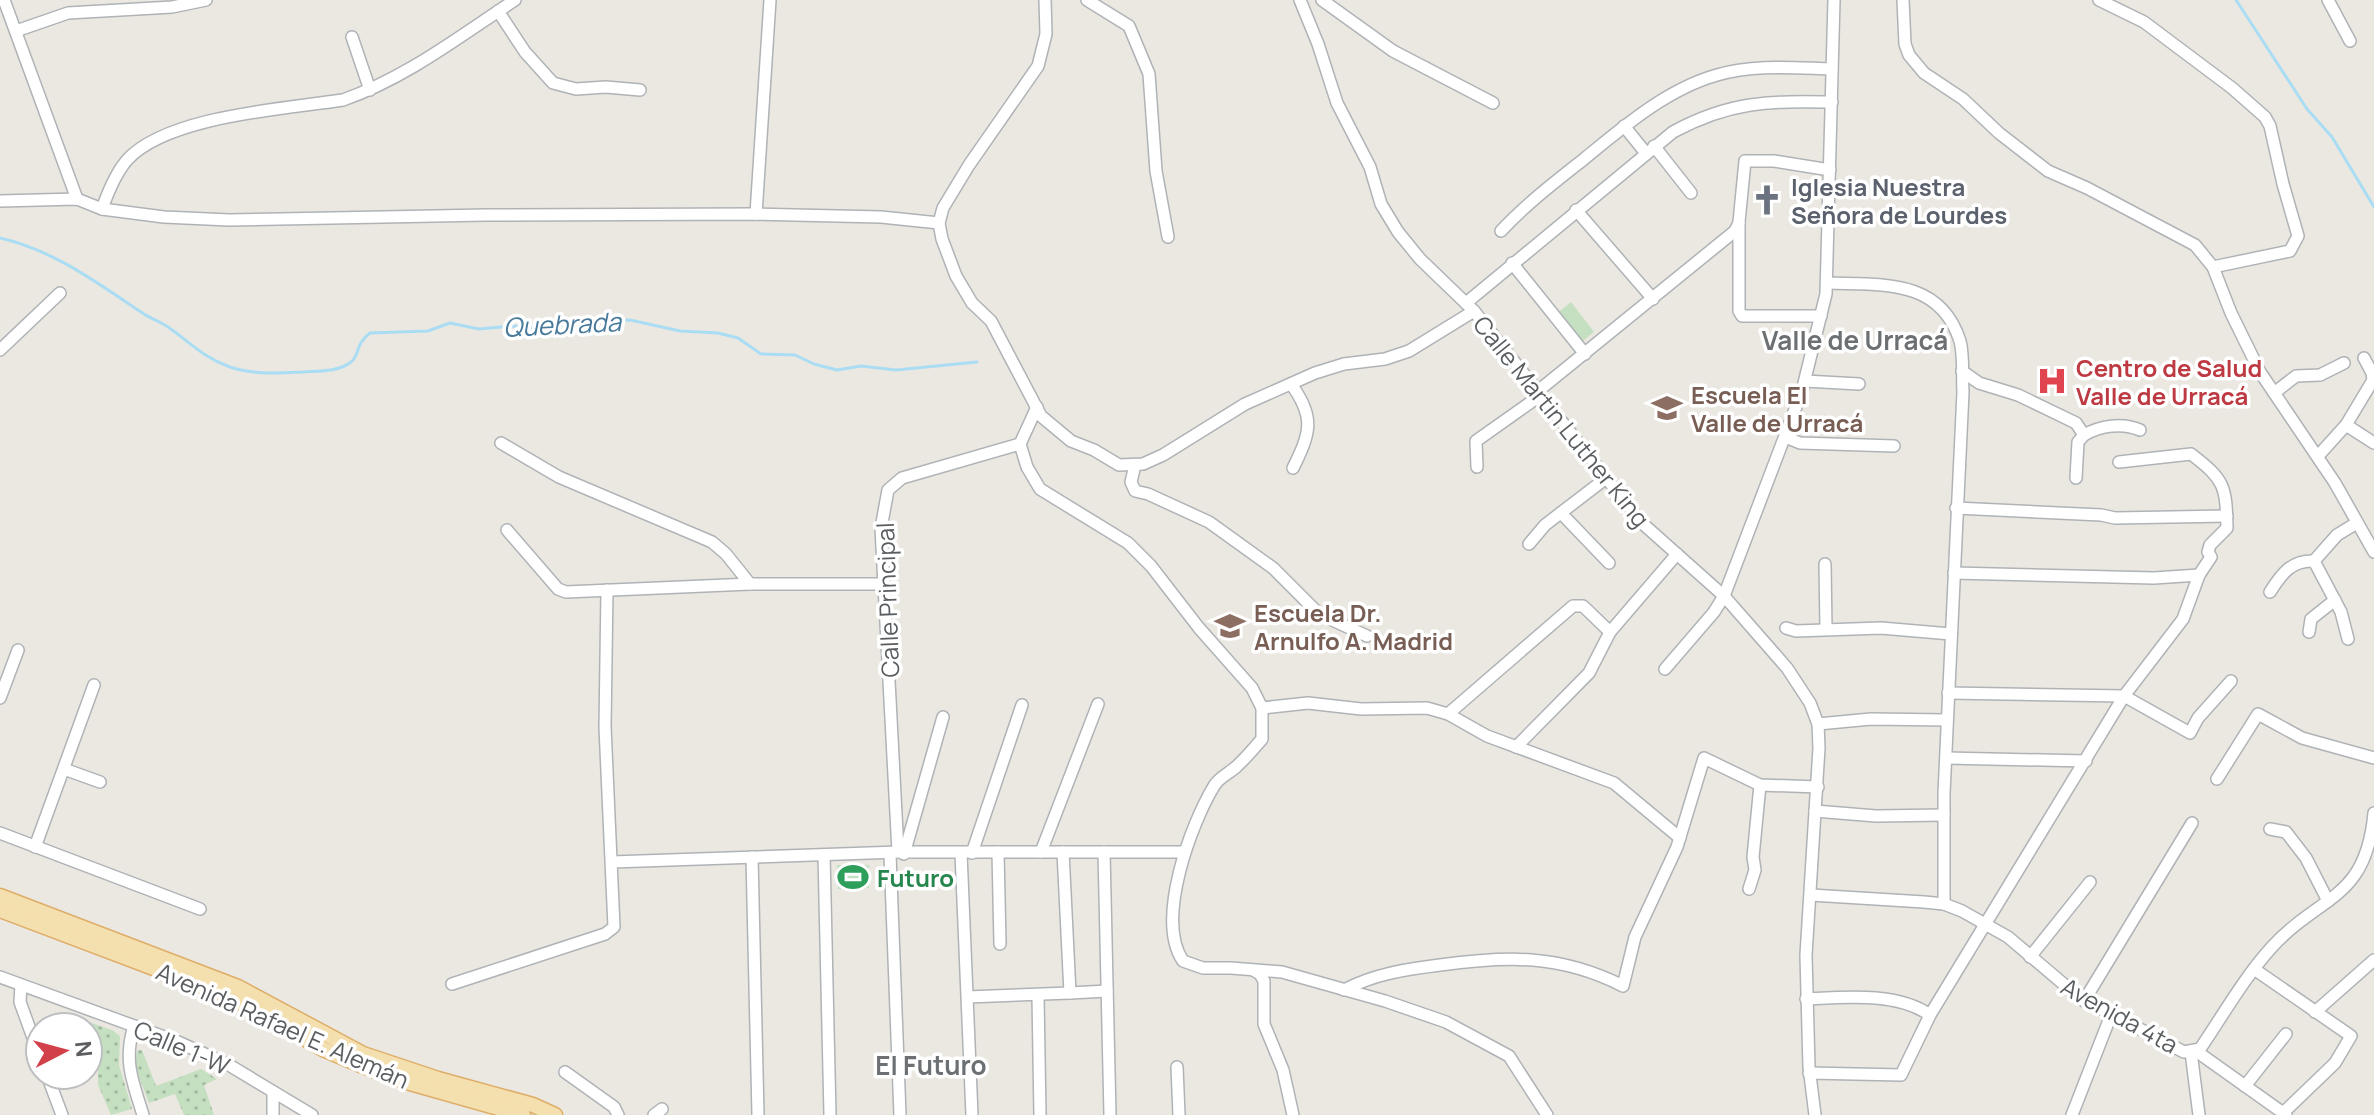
<svg xmlns="http://www.w3.org/2000/svg" width="2374" height="1115" font-family="Manrope,sans-serif">
<style>
.grass{fill:url(#grass-dots)}
.garden{fill:#c5e0c1}
.lines{fill:none;stroke-linecap:round;stroke-linejoin:round}
.stream{stroke:#aaddf3;stroke-width:3}
.minor-casing{stroke:#afb3b6;stroke-width:14}
.major-casing{stroke:#dead68;stroke-width:17}
.minor{stroke:#fff;stroke-width:11}
.major{stroke:#f4dfae;stroke-width:14}
.labels{text-anchor:middle;dominant-baseline:central;stroke-width:7;stroke-linejoin:round;paint-order:stroke}
.worship-label{font-size:24px;font-weight:bold;fill:#5b616d;stroke:#fff;text-anchor:start}
.health-label{font-size:24px;font-weight:bold;fill:#be3a42;stroke:#fff;text-anchor:start}
.education-label{font-size:24px;font-weight:bold;fill:#785e54;stroke:#fff;text-anchor:start}
.street-label{font-size:24px;fill:#5a5e61;stroke:#fff}
.leisure-label{font-size:24px;font-weight:bold;fill:#27864d;stroke:#fff;text-anchor:start}
.water-label{font-size:26px;font-style:italic;fill:#477a9b;stroke:#fff}
.neighbourhood-label{font-size:26px;font-weight:bold;fill:#6c7073;stroke:#fff}
</style>
<defs>
<pattern id="grass-dots" width="8" height="8" patternUnits="userSpaceOnUse" patternTransform="scale(2)"><rect width="8" height="8" fill="#c5e0c1"/><path d="M2 2h.1M6 6h.1" fill="none" stroke="#a3b9a0" stroke-width="1.8" stroke-linecap="round"/></pattern>
</defs>
<rect width="100%" height="100%" fill="#ebe8e2"/>
<g class="grass">
<path d="M 69,1015 L 112,1030 L 120,1036 L 119,1065 L 132,1109 L 111,1115 L 98,1085 L 98,1070 L 88,1050 L 88,1027 L 76,1027 Z"/>
<path d="M 138,1050 L 142,1050 L 156,1086 L 201,1069 L 217,1079 L 204,1085 L 214,1115 L 184,1115 L 175,1094 L 149,1103 C 144,1087 131,1066 138,1050 Z"/>
</g>
<g class="garden">
<path d="M 1571,302 L 1594,332 L 1579,344 L 1556,314 Z"/>
<path d="M 837,865 L 869,865 L 869,888 L 838,889 Z"/>
</g>
<g class="lines">
<g class="stream">
<path d="M 2236,0 L 2307,109 L 2332,137 L 2374,207"/>
<path d="M 0,238 C 53,250 96,282 141,312 C 149,318 159,321 168,327 C 191,343 201,356 230,367 C 253,375 279,373 303,372 C 317,371 339,372 351,362 C 360,355 355,344 370,333 L 428,331 L 450,323 L 479,329 L 513,326 L 538,329 L 550,329 L 571,321 L 630,320 L 680,331 L 718,333 L 738,338 L 761,354 L 795,355 L 814,364 L 837,370 L 861,366 L 896,370 L 977,362"/>
</g>
<g class="minor-casing">
<g id="minor">
<path d="M 4,0 L 77,199"/>
<path d="M 1045,0 L 1046,34 L 1038,66 L 969,165 L 943,208 L 939,223 L 942,239 L 956,276 L 972,303 L 991,321 L 1041,416 L 1071,441 L 1094,450 L 1119,465 L 1143,464 L 1163,455 L 1245,404 L 1315,373 L 1344,364 L 1385,359 L 1409,351 L 1474,311"/>
<path d="M 1087,0 L 1129,26 L 1149,74 L 1156,171 L 1168,237"/>
<path d="M 1300,0 L 1318,44 L 1337,103 L 1370,167 L 1381,204 L 1398,232 L 1420,259 L 1474,311 L 1642,523 L 1724,596 L 1787,668 L 1810,703 L 1818,724 L 1819,748 L 1806,955 L 1809,1067 L 1815,1115"/>
<path d="M 1322,0 L 1393,51 L 1493,103"/>
<path d="M 1903,0 L 1905,44 L 1909,55 L 1924,73 L 1963,99 L 1999,133 L 2048,171 L 2087,188 L 2195,245 L 2213,267 L 2231,313 L 2260,372 L 2335,483 L 2374,552"/>
<path d="M 2099,0 L 2144,22 L 2232,88 L 2265,117 L 2270,126 L 2283,184 L 2298,236 L 2290,251 L 2213,267"/>
<path d="M 2328,0 L 2350,41"/>
<path d="M 498,11 L 525,52 L 553,83 L 576,89 L 606,87 L 640,90"/>
<path d="M 16,31 L 68,13 L 172,7 L 206,0"/>
<path d="M 352,37 L 370,90"/>
<path d="M 1624,126 L 1645,152"/>
<path d="M 1654,146 L 1691,193"/>
<path d="M 0,201 L 77,199 L 102,209 L 164,217 L 229,220 L 486,215 L 756,214 L 881,217 L 939,223"/>
<path d="M 102,209 C 108,192 115,174 127,160 C 167,116 284,109 343,100 C 406,78 460,36 515,0"/>
<path d="M 1576,210 L 1653,299"/>
<path d="M 756,214 L 770,0"/>
<path d="M 1501,231 C 1526,204 1555,182 1584,159 C 1623,127 1667,89 1717,75 C 1754,64 1794,68 1832,69"/>
<path d="M 1512,263 L 1585,354"/>
<path d="M 1828,283 C 1881,285 1940,278 1960,341 C 1964,356 1962,376 1963,392 L 1944,793 L 1944,904"/>
<path d="M 1466,303 L 1673,132 C 1730,101 1769,101 1832,102"/>
<path d="M 1821,316 L 1742,316 L 1739,311 L 1739,222 L 1745,161 L 1774,161 L 1830,170"/>
<path d="M 0,350 L 60,293"/>
<path d="M 1962,371 L 1979,383 L 2018,395 L 2076,423 L 2084,435 L 2078,442 L 2076,478"/>
<path d="M 1805,381 L 1859,384"/>
<path d="M 1291,384 C 1315,417 1311,432 1293,468"/>
<path d="M 1538,391 L 1735,231 L 1739,223"/>
<path d="M 2274,393 L 2296,376 L 2320,375 L 2344,363"/>
<path d="M 1037,407 L 1020,444 L 1027,467 L 1040,489 L 1128,543 L 1151,566 L 1199,628 L 1252,688 L 1262,708 L 1262,739 C 1254,748 1246,758 1237,766 C 1230,773 1219,777 1214,786 C 1191,824 1155,920 1183,961 L 1203,968 L 1231,968 L 1282,972 L 1385,1001 L 1446,1022 L 1509,1056 L 1547,1115"/>
<path d="M 2346,425 L 2374,443"/>
<path d="M 2084,435 C 2100,426 2122,422 2140,430"/>
<path d="M 1785,437 L 1800,443 L 1894,446"/>
<path d="M 501,443 L 559,477 L 712,542 L 726,554 L 750,584"/>
<path d="M 2318,456 L 2346,425 L 2373,380 L 2372,373 L 2364,358"/>
<path d="M 1135,465 L 1131,482 L 1135,491 L 1148,494 L 1209,522 L 1273,568 L 1319,614 L 1367,636"/>
<path d="M 1477,467 L 1476,441 L 1541,395"/>
<path d="M 1956,508 L 2101,515 L 2115,518 L 2227,516"/>
<path d="M 1561,513 L 1609,563"/>
<path d="M 507,530 L 558,589 L 566,592 L 750,584 L 884,584"/>
<path d="M 1529,544 L 1545,525 L 1605,479"/>
<path d="M 1825,564 L 1826,629"/>
<path d="M 1954,573 L 2154,578 L 2199,575"/>
<path d="M 2270,592 C 2282,573 2292,560 2314,561"/>
<path d="M 1786,628 L 1796,631 L 1881,628 L 1951,634"/>
<path d="M 2309,632 L 2311,619 L 2335,600"/>
<path d="M 2348,639 L 2341,612 L 2314,561 L 2337,535 L 2355,524"/>
<path d="M 1665,669 L 1714,612 L 1724,596 L 1802,391 L 1826,294 L 1834,0"/>
<path d="M 1948,693 L 2124,696 L 2190,733 L 2198,718 L 2231,681"/>
<path d="M 0,698 L 18,650"/>
<path d="M 1262,708 L 1308,703 L 1361,709 L 1427,708 L 1448,714 L 1487,736 L 1614,783 L 1680,838"/>
<path d="M 1448,714 L 1573,606 L 1583,606 L 1610,632"/>
<path d="M 1818,724 L 1871,719 L 1947,720"/>
<path d="M 1516,747 L 1589,673 L 1610,632 L 1677,554"/>
<path d="M 1946,758 L 2086,761"/>
<path d="M 64,769 L 100,782"/>
<path d="M 2217,779 L 2258,714 L 2302,738 L 2374,758"/>
<path d="M 1815,811 L 1876,816 L 1944,815"/>
<path d="M 2270,829 L 2286,832 L 2306,858 L 2328,901"/>
<path d="M 0,833 L 200,909"/>
<path d="M 35,847 L 94,685"/>
<path d="M 898,852 L 881,528 L 888,490 L 902,478 L 1020,444"/>
<path d="M 998,852 L 1000,944"/>
<path d="M 1041,852 L 1098,704"/>
<path d="M 1063,852 L 1070,993 L 1107,991"/>
<path d="M 1104,852 L 1110,1115"/>
<path d="M 961,853 L 972,1115"/>
<path d="M 972,853 L 1022,705"/>
<path d="M 890,854 L 900,1115"/>
<path d="M 904,854 L 943,717"/>
<path d="M 824,855 L 830,1115"/>
<path d="M 752,857 L 758,1115"/>
<path d="M 612,862 L 898,852 L 1183,852"/>
<path d="M 1749,889 L 1755,870 L 1753,857 L 1760,785"/>
<path d="M 1811,895 L 1924,902 L 1944,904 L 1962,911 L 2008,937 L 2080,998 L 2184,1052 L 2200,1049 C 2223,1015 2244,978 2271,948 C 2320,894 2366,901 2374,813"/>
<path d="M 2030,957 L 2090,882"/>
<path d="M 2254,969 L 2351,1036 L 2335,1063 L 2283,1113"/>
<path d="M 1253,970 L 1260,974 L 1264,981 L 1264,1024 L 1283,1070 L 1293,1115"/>
<path d="M 0,977 L 178,1042 L 229,1065 L 312,1115"/>
<path d="M 452,984 L 605,934 L 614,927 L 605,727 L 607,590"/>
<path d="M 21,985 L 20,1002 L 40,1057"/>
<path d="M 1344,990 C 1374,974 1407,969 1440,965 C 1507,956 1560,954 1623,986 L 1635,937 L 1677,847 L 1704,758 L 1760,785 L 1818,787"/>
<path d="M 1038,996 L 1040,1115"/>
<path d="M 968,997 L 1070,993"/>
<path d="M 1806,999 C 1846,997 1897,992 1930,1015"/>
<path d="M 2084,1001 L 2192,823"/>
<path d="M 2315,1012 L 2374,960"/>
<path d="M 134,1026 C 123,1061 133,1082 143,1115"/>
<path d="M 2196,1051 L 2286,1115"/>
<path d="M 2191,1052 L 2199,1115"/>
<path d="M 1177,1067 L 1179,1115"/>
<path d="M 565,1072 L 614,1107 L 618,1115"/>
<path d="M 1809,1073 L 1901,1075 L 1930,1015 L 2124,696 L 2183,619 L 2199,575 L 2211,557 L 2208,552 L 2210,545 L 2227,528 C 2226,486 2225,480 2191,454 L 2119,462"/>
<path d="M 47,1075 L 62,1115"/>
<path d="M 2245,1086 L 2286,1034"/>
<path d="M 273,1115 L 273,1092"/>
<path d="M 654,1115 L 662,1109"/>
<path d="M 2072,1115 L 2111,1015"/>
</g>
</g>
<g class="major-casing">
<g id="major">
<path d="M 0,896 L 238,987 L 363,1054 L 438,1079 L 533,1105 L 555,1115"/>
<path d="M 0,910 L 233,998 L 325,1050 L 358,1064 L 403,1081 L 523,1115"/>
</g>
</g>
<use href="#minor" class="minor"/>
<use href="#major" class="major"/>
</g>
<defs>
<g id="church-bare" transform="scale(2.4)"><path d="M-1.2-6h2.4v3.5h3.3v2.4h-3.3V6h-2.4V-.1h-3.3v-2.4h3.3Z" fill="#6b7280" stroke="#fff" stroke-width="2.5" paint-order="stroke"/></g>
<g id="hospital-bare" transform="scale(2.4)"><path d="M-5-5h3v3.5h4V-5h3V5h-3V1.5h-4V5h-3Z" fill="#e0444e" stroke="#fff" stroke-width="2.5" paint-order="stroke"/></g>
<g id="school-bare" transform="scale(2.4)"><path d="M0-5L7-2L0 1L-7-2ZM-4 1L0 2.5L4 1V4Q0 6-4 4Z" fill="#8d6e63" stroke="#fff" stroke-width="2.5" paint-order="stroke"/></g>
<g id="stadium-bare" transform="scale(2.4)"><path d="M0-5a6.5 5 0 1 0 0 10a6.5 5 0 1 0 0-10ZM-3.5-1.8h7v3.6h-7Z" fill="#2e9e5b" stroke="#fff" stroke-width="2.5" paint-order="stroke"/></g>
</defs>
<g fill-rule="evenodd">
<use href="#church-bare" x="1767" y="200"/>
<use href="#hospital-bare" x="2052" y="381"/>
<use href="#school-bare" x="1667" y="408"/>
<use href="#school-bare" x="1230" y="626"/>
<use href="#stadium-bare" x="853" y="877"/>
</g>
<g class="labels">
<g class="worship-label">
<text x="1791" y="186">Iglesia Nuestra<tspan x="1791" dy="28">Señora de Lourdes</tspan></text>
</g>
<g class="health-label">
<text x="2076" y="367">Centro de Salud<tspan x="2076" dy="28">Valle de Urracá</tspan></text>
</g>
<g class="education-label">
<text x="1691" y="394">Escuela El<tspan x="1691" dy="28">Valle de Urracá</tspan></text>
<text x="1254" y="612">Escuela Dr.<tspan x="1254" dy="28">Arnulfo A. Madrid</tspan></text>
</g>
<g class="street-label">
<text transform="translate(1562 421) rotate(51)">Calle Martin Luther King</text>
<text transform="translate(887 600) rotate(-92)">Calle Principal</text>
<text transform="translate(2120 1015) rotate(29)">Avenida 4ta</text>
<text transform="translate(283 1025) rotate(24)">Avenida Rafael E. Alemán</text>
<text transform="translate(182 1047) rotate(23)">Calle 1-W</text>
</g>
<g class="leisure-label">
<text x="877" y="877">Futuro</text>
</g>
<g class="water-label">
<text transform="translate(562 324) rotate(-3)">Quebrada</text>
</g>
<g class="neighbourhood-label">
<text x="1855" y="340">Valle de Urracá</text>
<text x="931" y="1065">El Futuro</text>
</g>
</g>
<g transform="translate(64 1051) rotate(84)"><circle r="38" fill="#ffffff" stroke="#bdbfc0" stroke-width="2"/>
<path d="M0-6L14 30L0 20L-14 30Z" fill="#d24149"/>
<text y="-12" font-size="22" font-weight="bold" text-anchor="middle" fill="#5a5e61">N</text>
</g>
</svg>
